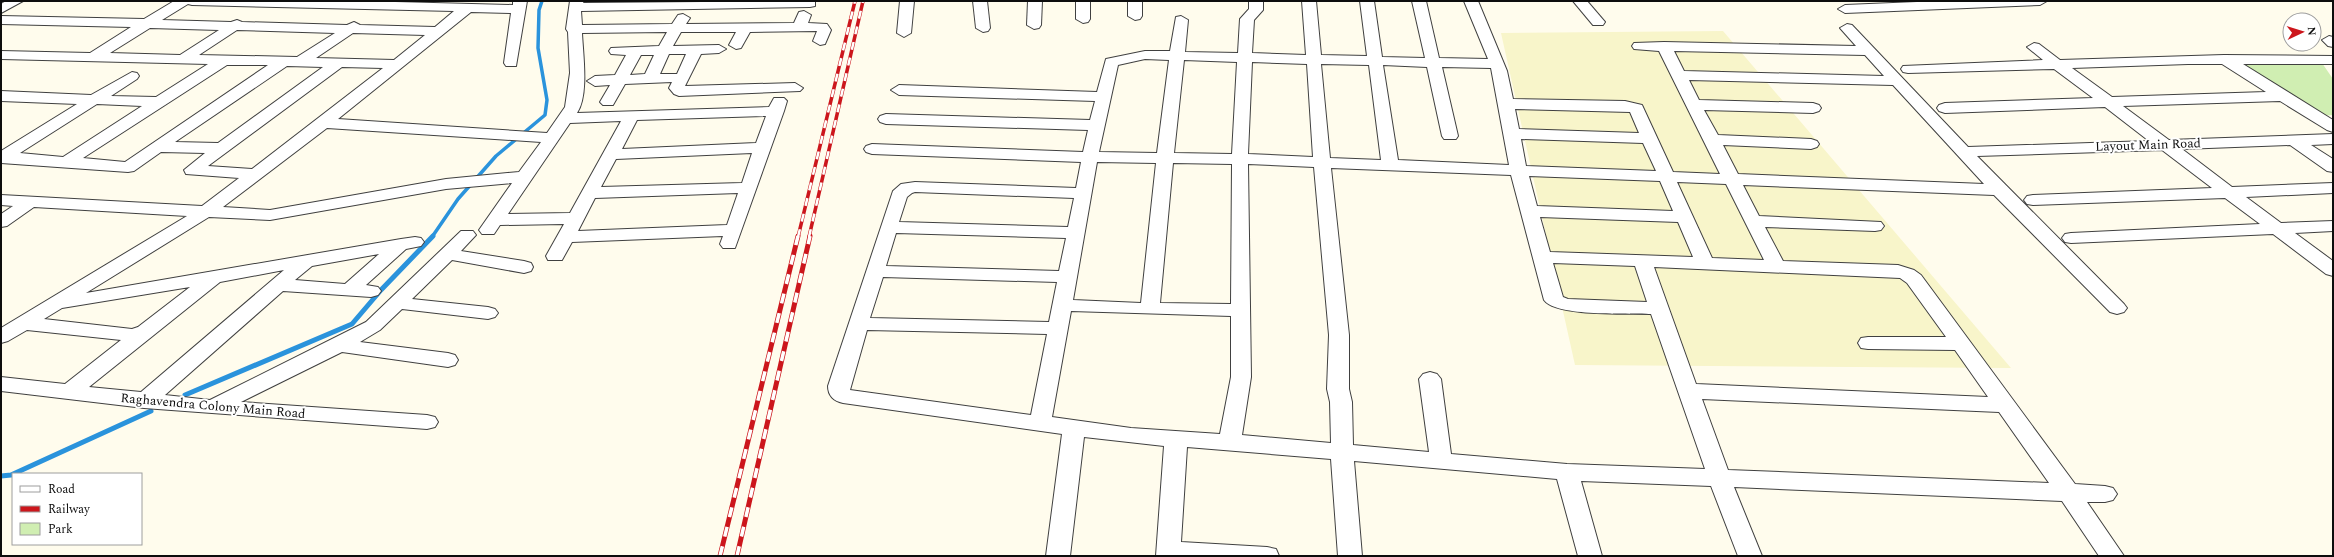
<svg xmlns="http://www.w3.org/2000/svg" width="2334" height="557" font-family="Spectral,serif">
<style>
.farmland{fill:#f8f5ca}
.green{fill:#d0eeb2}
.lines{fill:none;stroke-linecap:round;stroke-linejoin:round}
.stream-far1{stroke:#2a93dc;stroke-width:3.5}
.stream{stroke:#2a93dc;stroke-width:5}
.minor-casing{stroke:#404040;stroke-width:2}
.minor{fill:#fff;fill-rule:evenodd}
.rail-far1-casing{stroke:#cc161c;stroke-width:3.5}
.rail-casing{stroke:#cc161c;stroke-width:5}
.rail-far1{stroke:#fff;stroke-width:2.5;stroke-dasharray:8;stroke-linecap:butt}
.rail{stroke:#fff;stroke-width:3.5;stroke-dasharray:10;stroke-linecap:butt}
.labels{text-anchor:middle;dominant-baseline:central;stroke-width:4;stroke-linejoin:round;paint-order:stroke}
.street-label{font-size:13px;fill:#0d0d0d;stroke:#fff}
</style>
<rect width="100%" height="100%" fill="#fffced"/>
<path class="farmland" d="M 1723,31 L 2011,368 L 1575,365 L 1501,33 Z"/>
<path class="green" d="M 2301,62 L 2322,63 L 2333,79 L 2333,115 L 2322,116 L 2239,64 Z"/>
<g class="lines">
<path class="stream-far1" d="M 432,237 L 458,199 L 496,156 L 545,115 L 547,100 L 538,48 L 539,10 L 542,1"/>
<g class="stream">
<path d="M 185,395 L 352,324 L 381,290 L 433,236"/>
<path d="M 1,476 L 11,475 L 151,411"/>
</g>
<g class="minor-casing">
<g id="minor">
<path d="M 6,1 L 23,1 L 1,13 L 1,4 Z"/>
<path d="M 174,1 L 357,1 L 513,5 L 513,1 L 527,1 L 516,66 L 506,66 L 504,63 L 511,13 L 471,12 L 338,119 L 547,133 L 565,107 L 570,73 L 568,32 L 566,29 L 570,1 L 584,1 L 583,3 L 815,1 L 815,6 L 810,7 L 581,11 L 582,25 L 672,24 L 678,15 L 683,14 L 690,18 L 686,24 L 794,23 L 799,12 L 804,11 L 811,15 L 808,23 L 827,24 L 831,30 L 825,44 L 820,45 L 813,41 L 817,31 L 750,32 L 741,48 L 736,49 L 729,45 L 736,32 L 681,32 L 673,46 L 719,45 L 726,49 L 719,53 L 701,54 L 685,86 L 795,83 L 803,88 L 800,91 L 679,96 L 674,94 L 669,88 L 672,82 L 625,84 L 613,105 L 603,105 L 600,102 L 610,85 L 595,86 L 587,81 L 595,76 L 615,75 L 626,55 L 611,54 L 609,51 L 611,48 L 659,46 L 667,32 L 582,33 C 583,55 589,95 577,113 L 769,107 L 774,98 L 784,98 L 787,101 L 784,111 L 735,248 L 723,248 L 720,244 L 723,236 L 572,242 L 562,260 L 548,260 L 546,256 L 564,224 L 500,225 L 494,234 L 482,234 L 479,230 L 512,183 L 446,189 L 270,220 L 209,217 L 86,293 L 401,239 L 415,237 L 421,238 L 424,242 L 421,246 L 406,249 L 366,285 L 378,287 L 381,291 L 378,295 L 371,297 L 283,291 L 165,395 L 210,400 L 366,322 L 461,231 L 473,231 L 476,235 L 461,251 L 524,261 L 531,263 L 533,267 L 531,271 L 524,273 L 452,260 L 412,299 L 488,307 L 495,309 L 498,313 L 495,317 L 488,319 L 402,309 L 380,330 L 360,342 L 448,353 L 455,355 L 458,360 L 455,365 L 448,367 L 342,352 L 241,402 L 427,415 L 435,417 L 438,422 L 435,427 L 427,429 L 144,408 L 1,391 L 1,377 L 65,384 L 121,340 L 27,330 L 8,341 L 1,343 L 1,328 L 187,216 L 34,207 L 7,226 L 1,227 L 1,214 L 13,206 L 1,205 L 1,195 L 202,206 L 239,178 L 186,174 L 184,170 L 205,153 L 161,152 L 134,171 L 128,172 L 1,163 L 1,151 L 77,104 L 1,101 L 1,91 L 91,95 L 132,72 L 137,73 L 139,76 L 137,79 L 111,96 L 156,97 L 208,64 L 1,59 L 1,51 L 90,53 L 131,27 L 1,24 L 1,16 L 144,19 ZM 188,4 L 192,5 L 454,11 L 435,27 L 360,25 L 354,22 L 347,25 L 242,22 L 237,20 L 231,22 L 162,20 ZM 150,28 L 219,30 L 180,55 L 110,53 ZM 237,30 L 335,33 L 297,57 L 199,55 ZM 353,33 L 425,35 L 394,60 L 316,58 ZM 669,54 L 686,54 L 677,74 L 660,74 ZM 641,55 L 654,55 L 645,74 L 630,75 ZM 227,65 L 268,65 L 125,162 L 83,158 ZM 287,66 L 323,67 L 218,143 L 175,142 ZM 342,67 L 383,68 L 252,169 L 208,166 ZM 97,104 L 142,106 L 63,157 L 20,153 ZM 766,116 L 756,143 L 622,149 L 637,120 ZM 621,121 L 570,213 L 508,214 L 570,123 ZM 327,128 L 541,142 L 519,172 L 446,179 L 270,210 L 223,207 ZM 752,153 L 742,183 L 601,187 L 616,159 ZM 738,193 L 727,225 L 578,231 L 595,198 ZM 379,254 L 345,284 L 295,280 L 312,266 ZM 284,270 L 141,392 L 89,387 L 220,282 ZM 190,287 L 138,327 L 132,329 L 44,319 L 62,308 Z"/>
<path d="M 900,1 L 914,1 L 911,33 L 904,37 L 897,33 Z"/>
<path d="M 973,1 L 987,1 L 990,28 L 988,31 L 983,32 L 976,28 Z"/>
<path d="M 1028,1 L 1042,1 L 1041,25 L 1039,28 L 1034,29 L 1027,25 Z"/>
<path d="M 1076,1 L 1090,1 L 1090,19 L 1088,22 L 1083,23 L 1076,19 Z"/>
<path d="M 1128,1 L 1142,1 L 1142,16 L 1140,19 L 1135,20 L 1128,16 Z"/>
<path d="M 1249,1 L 1263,1 L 1263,10 L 1254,20 L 1252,53 L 1306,55 L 1302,1 L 1316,1 L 1321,55 L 1367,56 L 1360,1 L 1374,1 L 1382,57 L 1425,58 L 1412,1 L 1426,1 L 1439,58 L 1488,59 L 1464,1 L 1478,1 L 1507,71 L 1513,99 L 1625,101 L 1642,105 L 1673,172 L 1720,174 L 1659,51 L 1634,49 L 1632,46 L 1634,43 L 1664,42 L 1856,46 L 1840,28 L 1847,24 L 1852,25 L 1968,147 L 2149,141 L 2105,107 L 1945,113 L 1939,111 L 1937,108 L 1939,105 L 1945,103 L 2093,98 L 2054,69 L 1908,73 L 1903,72 L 1901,69 L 1903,66 L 2043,60 L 2027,47 L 2034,43 L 2039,44 L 2060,60 L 2224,55 L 2333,56 L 2333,64 L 2243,64 L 2333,120 L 2333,132 L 2327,130 L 2280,101 L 2123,106 L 2169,140 L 2333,134 L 2333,144 L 2311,145 L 2333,159 L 2333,172 L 2327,171 L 2290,145 L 2182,149 L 2232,187 L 2333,183 L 2333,193 L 2246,197 L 2281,223 L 2333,221 L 2333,231 L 2295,233 L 2333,261 L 2333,276 L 2326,274 L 2273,234 L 2071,243 L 2065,242 L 2062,238 L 2065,234 L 2071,233 L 2260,224 L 2225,198 L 2033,205 L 2027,204 L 2024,200 L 2027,196 L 2033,195 L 2212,188 L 2162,150 L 1977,156 L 2124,304 L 2127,308 L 2124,312 L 2117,314 L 2110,312 L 1994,195 L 1743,185 L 1759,216 L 1881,222 L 1884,226 L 1881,230 L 1875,231 L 1765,227 L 1783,261 L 1898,265 L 1914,270 L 1921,275 L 2075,484 L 2105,486 L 2113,488 L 2117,494 L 2113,500 L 2105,502 L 2087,502 L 2124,556 L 2099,556 L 2062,501 L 1734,487 L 1762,556 L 1738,556 L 1711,486 L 1581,481 L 1602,556 L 1578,556 L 1557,479 L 1354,461 L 1362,556 L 1338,556 L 1331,459 L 1187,447 L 1181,542 L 1267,547 L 1276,549 L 1279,556 L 1156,556 L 1164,446 L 1084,437 L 1070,556 L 1046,556 L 1062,434 L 843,403 C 834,401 828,396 828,386 L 893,191 L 901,184 L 915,182 L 1076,188 L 1081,162 L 872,154 L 866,152 L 864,149 L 866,146 L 872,144 L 1083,152 L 1088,130 L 886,124 L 880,122 L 878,119 L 880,116 L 886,114 L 1090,120 L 1095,101 L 899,95 L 891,90 L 899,85 L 1097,92 L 1106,59 L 1145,51 L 1170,51 L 1176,17 L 1181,16 L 1188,20 L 1185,52 L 1238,53 L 1240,19 L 1249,9 ZM 1674,51 L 1865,55 L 1884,76 L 1684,71 ZM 1145,59 L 1169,60 L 1157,153 L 1099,152 L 1118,65 ZM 1184,60 L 1237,62 L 1232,154 L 1174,153 ZM 1252,62 L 1307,64 L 1313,157 L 1248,154 ZM 1321,64 L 1369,65 L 1381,160 L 1330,158 ZM 2188,64 L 2222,64 L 2266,92 L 2112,97 L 2072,68 ZM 1383,65 L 1427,67 L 1442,136 L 1444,139 L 1456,139 L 1458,136 L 1442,67 L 1491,68 L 1509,165 L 1398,160 ZM 1689,80 L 1893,85 L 1984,184 L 1738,174 L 1723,145 L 1811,149 L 1817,147 L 1819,144 L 1817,141 L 1811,139 L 1718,135 L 1704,110 L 1813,113 L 1819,111 L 1821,108 L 1819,105 L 1813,103 L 1699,100 ZM 1515,109 L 1630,112 L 1639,133 L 1519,129 ZM 1521,139 L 1643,143 L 1656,171 L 1526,166 ZM 1097,162 L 1156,163 L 1141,303 L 1073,300 ZM 1173,163 L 1232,164 L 1231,304 L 1160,303 ZM 1248,164 L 1314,167 L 1329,335 L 1327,389 L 1330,402 L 1331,443 L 1242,435 L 1251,377 ZM 1331,168 L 1511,175 L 1544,300 C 1556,317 1629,313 1651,314 L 1705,469 L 1567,464 L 1451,454 L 1441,379 L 1437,374 L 1430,372 L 1423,374 L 1419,379 L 1429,452 L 1353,445 L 1352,402 L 1349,389 L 1349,335 ZM 1529,176 L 1660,181 L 1673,211 L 1537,206 ZM 1677,182 L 1726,184 L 1764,260 L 1712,258 ZM 912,193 L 915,192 L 1074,198 L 1068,227 L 899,222 L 907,197 ZM 1540,217 L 1678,222 L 1693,257 L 1550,252 ZM 896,233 L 1066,238 L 1059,271 L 886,266 ZM 1553,263 L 1635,266 L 1647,302 L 1568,299 L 1563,297 ZM 1654,267 L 1900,278 L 1907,283 L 1946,337 L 1868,337 L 1861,338 L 1858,343 L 1861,348 L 1868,349 L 1955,350 L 1988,397 L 1696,384 ZM 883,277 L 1057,282 L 1049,322 L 870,318 ZM 1071,311 L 1231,316 L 1231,377 L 1220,434 L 1131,428 L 1052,417 ZM 867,330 L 1047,334 L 1031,415 L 850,390 ZM 1702,399 L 1999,412 L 2049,483 L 1728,470 Z"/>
<path d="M 1573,1 L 1587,1 L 1605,22 L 1603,25 L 1593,25 Z"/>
<path d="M 1941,1 L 2047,1 L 2040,5 L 1845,13 L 1838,9 L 1845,5 Z"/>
<path d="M 2329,36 L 2333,37 L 2333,47 L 2328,46 L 2322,40 Z"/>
</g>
</g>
<use href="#minor" class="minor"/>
<g class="rail-far1-casing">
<g id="rail-far1">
<path d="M 798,237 L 855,1"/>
<path d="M 809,237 L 863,1"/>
</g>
</g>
<g class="rail-casing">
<g id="rail">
<path d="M 720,556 L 798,236"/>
<path d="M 737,556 L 810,236"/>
</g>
</g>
<use href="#rail-far1" class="rail-far1"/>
<use href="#rail" class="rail"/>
</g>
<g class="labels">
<g class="street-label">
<text transform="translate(2148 145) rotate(-2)">Layout Main Road</text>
<text transform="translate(213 406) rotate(5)">Raghavendra Colony Main Road</text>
</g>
</g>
<rect width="2334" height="557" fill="none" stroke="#0d0d0d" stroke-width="4"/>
<rect x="12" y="473" width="130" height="72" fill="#ffffff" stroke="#9e9e9e"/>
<rect x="20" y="486" width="20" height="6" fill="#ffffff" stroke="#9e9e9e"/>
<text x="48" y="493" font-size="12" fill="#0d0d0d">Road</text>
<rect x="20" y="506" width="20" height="6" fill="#cc161c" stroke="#9e9e9e"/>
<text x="48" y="513" font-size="12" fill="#0d0d0d">Railway</text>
<rect x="20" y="523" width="20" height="12" fill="#d0eeb2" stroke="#9e9e9e"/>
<text x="48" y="533" font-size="12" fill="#0d0d0d">Park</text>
<g transform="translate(2302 32) rotate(86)"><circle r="19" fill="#ffffff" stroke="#9e9e9e"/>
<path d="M0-3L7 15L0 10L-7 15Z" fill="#cc161c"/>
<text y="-6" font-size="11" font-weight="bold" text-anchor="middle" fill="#0d0d0d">N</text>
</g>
</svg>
